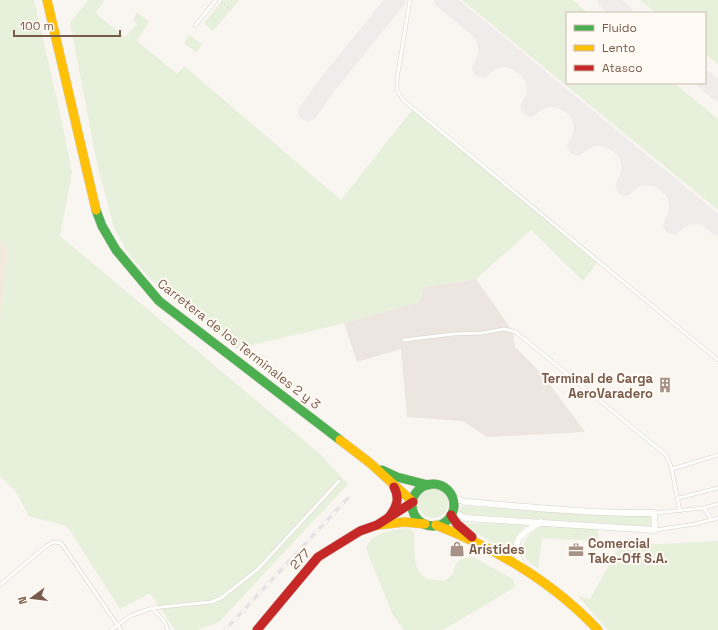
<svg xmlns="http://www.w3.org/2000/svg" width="718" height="630" font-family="'Space Grotesk',sans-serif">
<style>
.residential{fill:#f2e8de}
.industrial{fill:#ede5e0}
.green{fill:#e7f0db}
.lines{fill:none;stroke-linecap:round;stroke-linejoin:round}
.taxiway{stroke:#f0ecec;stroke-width:19}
.lane-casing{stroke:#d7d1cb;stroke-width:4}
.street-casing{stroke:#d7d1cb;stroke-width:7}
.fast-casing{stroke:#d9d2cb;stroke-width:10}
.slow-casing{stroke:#d9d2cb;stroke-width:10}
.jam-casing{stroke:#d9d2cb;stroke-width:10}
.path{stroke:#dcd5d0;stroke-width:1.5;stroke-dasharray:1 3;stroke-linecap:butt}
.lane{stroke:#fefefd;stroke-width:3}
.street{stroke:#fefefd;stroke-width:6}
.fast{stroke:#4caf50;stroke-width:9}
.slow{stroke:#ffc107;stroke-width:9}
.jam{stroke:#c62828;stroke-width:9}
.rail-casing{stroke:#e6e3e7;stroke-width:3.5}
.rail{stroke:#fffaf3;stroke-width:2;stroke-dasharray:6;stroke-linecap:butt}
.labels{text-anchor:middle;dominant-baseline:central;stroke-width:4;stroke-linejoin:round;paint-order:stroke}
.street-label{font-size:13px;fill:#7a5c4d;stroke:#fffaf3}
.poi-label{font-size:13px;font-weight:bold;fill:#7a5c4d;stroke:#fffaf3;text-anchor:start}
</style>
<rect width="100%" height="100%" fill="#f9f5f0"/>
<path class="residential" d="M 0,241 L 8,249 L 0,324 Z"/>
<path class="industrial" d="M 476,279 L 512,330 L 515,347 L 542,374 L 585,432 L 487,437 L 463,421 L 407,417 L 401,349 L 357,362 L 344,323 L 419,302 L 424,287 Z"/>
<g class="green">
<path d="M 0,0 L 34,0 L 61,117 L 72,172 L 60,236 L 319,453 L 348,484 L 219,622 L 197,630 L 175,630 L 150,593 L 120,609 L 67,526 L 29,516 L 16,492 L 0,476 L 0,324 L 8,249 L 0,241 Z"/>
<path d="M 88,0 L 103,0 L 104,2 L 95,13 L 125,37 L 137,24 L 133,20 L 137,12 L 149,22 L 137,41 L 177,74 L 184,66 L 341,200 L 413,109 L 597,263 L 583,281 L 531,230 L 476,279 L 424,287 L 419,302 L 344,323 L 236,349 L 150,279 L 128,253 L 114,228 L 97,163 L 70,23 Z"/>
<path d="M 223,0 L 239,0 L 213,31 L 204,23 Z"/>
<path d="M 462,0 L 573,0 L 588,13 L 567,13 L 567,83 L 674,83 L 718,119 L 718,210 Z"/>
<path d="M 640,0 L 718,0 L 718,64 L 705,54 L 705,13 L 656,13 Z"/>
<path d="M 190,35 L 202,45 L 196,52 L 184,43 Z"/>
<circle cx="433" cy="503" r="15"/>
<path d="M 461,506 L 578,514 L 649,516 L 651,518 L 652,523 L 649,526 L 642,526 L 464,514 L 459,511 Z"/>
<path d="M 461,523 L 530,524 C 515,532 511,542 515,558 Z"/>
<path d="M 546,525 L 598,529 L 598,541 L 542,538 L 538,568 C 513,556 523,531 546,525 Z"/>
<path d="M 407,528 L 414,532 C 415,547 411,571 426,578 C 431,581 439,580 445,581 L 452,575 L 457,562 L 465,558 L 473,557 L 513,579 L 515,587 L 443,630 L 404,630 L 393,615 L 366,549 C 372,531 391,531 407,528 Z"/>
<path d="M 718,541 L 718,630 L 608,630 L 578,596 L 590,599 L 620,546 Z"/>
</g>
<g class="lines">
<g class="taxiway">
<path d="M 444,0 L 718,226"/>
<path d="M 607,0 L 623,13"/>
<path d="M 482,31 C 490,43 489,56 482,68 C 493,57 504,55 518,61"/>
<path d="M 530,71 C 538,83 538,96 530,107 C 540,97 552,94 566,101"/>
<path d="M 705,80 L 718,91"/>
<path d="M 577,110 C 586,122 585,135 577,146 C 588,136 600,133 613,140"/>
<path d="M 308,112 L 328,84 L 396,0"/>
<path d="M 625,149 C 633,161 633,174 625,186 C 636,175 647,173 661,179"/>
<path d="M 673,189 C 681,201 680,213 673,225 C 683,214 695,212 709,218"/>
</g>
<g class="lane-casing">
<g id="lane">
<path d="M 410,0 L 397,79 L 397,90 L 403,100 L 718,360"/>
<path d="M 195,26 L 216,0"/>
<path d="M 404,340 L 453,334 L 482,333 L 504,329 L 516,332 L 666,455 L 671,466 L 680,511"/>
<path d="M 672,469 L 718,455"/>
<path d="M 679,498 L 718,488"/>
<path d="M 704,508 L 712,520"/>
<path d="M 655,513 L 704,508 L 718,504"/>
<path d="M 655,530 L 695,524 L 718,518"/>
<path d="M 0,585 L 45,547 L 53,542 L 61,543 L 121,630"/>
<path d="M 152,608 L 165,622 L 168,630"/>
<path d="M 111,630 L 130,616 L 152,608 L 211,602 L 221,598 L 258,569 L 339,481"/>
</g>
</g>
<g class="street-casing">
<g id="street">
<path d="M 453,512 L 466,518 L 655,530 L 654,513 C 592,514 529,507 466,502 L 453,498"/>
<path d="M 523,566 C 507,543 521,533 541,522"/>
</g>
</g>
<g class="fast-casing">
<g id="fast">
<path d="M 96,210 L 102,226 L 116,250 L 159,301 L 340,440"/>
<path d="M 382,470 L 397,477 L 428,485"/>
<circle cx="433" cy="505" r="21"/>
</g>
</g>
<g class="slow-casing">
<g id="slow">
<path d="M 47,0 L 96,210"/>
<path d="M 340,440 L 370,463 L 413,502"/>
<path d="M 378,525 L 404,522 L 425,524"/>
<path d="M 436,525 C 497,549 553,582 598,630"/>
</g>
</g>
<g class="jam-casing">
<g id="jam">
<path d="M 451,515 L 457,524 L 472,537"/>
<path d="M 389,517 C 397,507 400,498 394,487"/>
<path d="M 257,630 L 318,557 L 360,531 L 377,525 L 413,502"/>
</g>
</g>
<path class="path" d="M 221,2 L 231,10"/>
<use href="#lane" class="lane"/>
<use href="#street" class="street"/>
<use href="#fast" class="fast"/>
<use href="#slow" class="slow"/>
<use href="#jam" class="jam"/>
<g class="rail-casing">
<path id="rail" d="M 225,630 L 348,498"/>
</g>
<use href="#rail" class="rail"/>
</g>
<defs>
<g id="building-bare" transform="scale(1.2)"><path d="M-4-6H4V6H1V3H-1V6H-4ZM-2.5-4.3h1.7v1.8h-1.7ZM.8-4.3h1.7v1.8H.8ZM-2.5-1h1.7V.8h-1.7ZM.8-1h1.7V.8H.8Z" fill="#a69286" stroke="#fffaf3" stroke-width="2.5" paint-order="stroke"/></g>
<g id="shop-bare" transform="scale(1.2)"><path d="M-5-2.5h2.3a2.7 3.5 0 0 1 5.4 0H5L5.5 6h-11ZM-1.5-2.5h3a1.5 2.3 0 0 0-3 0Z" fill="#a69286" stroke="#fffaf3" stroke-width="2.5" paint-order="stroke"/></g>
<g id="office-bare" transform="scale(1.2)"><path d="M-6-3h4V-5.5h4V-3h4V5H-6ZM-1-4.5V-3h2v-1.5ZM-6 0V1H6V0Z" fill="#a69286" stroke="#fffaf3" stroke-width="2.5" paint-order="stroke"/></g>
</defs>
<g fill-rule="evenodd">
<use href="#building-bare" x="665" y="385"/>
<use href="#shop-bare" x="457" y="549"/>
<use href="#office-bare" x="576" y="550"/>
</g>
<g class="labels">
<g class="street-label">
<text transform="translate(239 344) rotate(38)">Carretera de los Terminales 2 y 3</text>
<text transform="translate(300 559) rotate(-46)">277</text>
</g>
<g class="poi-label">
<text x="653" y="378" text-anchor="end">Terminal de Carga<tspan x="653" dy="15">AeroVaradero</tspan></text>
<text x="588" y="543">Comercial<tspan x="588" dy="15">Take-Off S.A.</tspan></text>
<text x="469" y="549">Arístides</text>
</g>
</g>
<rect x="566" y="12" width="140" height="72" fill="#fffaf3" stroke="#cabbb1"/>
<rect x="574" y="25" width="20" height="6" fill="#4caf50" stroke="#cabbb1"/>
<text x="602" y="32" font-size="12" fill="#7a5c4d">Fluido</text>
<rect x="574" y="45" width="20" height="6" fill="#ffc107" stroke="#cabbb1"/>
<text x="602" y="52" font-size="12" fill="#7a5c4d">Lento</text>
<rect x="574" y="65" width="20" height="6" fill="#c62828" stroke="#cabbb1"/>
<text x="602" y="72" font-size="12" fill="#7a5c4d">Atasco</text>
<g transform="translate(32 598) rotate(255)" stroke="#fffaf3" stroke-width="3" paint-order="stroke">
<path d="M0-3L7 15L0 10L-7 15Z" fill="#7a5c4d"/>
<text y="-6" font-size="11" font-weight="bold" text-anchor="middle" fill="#7a5c4d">N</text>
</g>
<path d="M14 30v6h106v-6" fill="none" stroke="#7a5c4d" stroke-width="2"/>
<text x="20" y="30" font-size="12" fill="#7a5c4d" stroke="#fffaf3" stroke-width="3" paint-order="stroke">100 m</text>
</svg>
